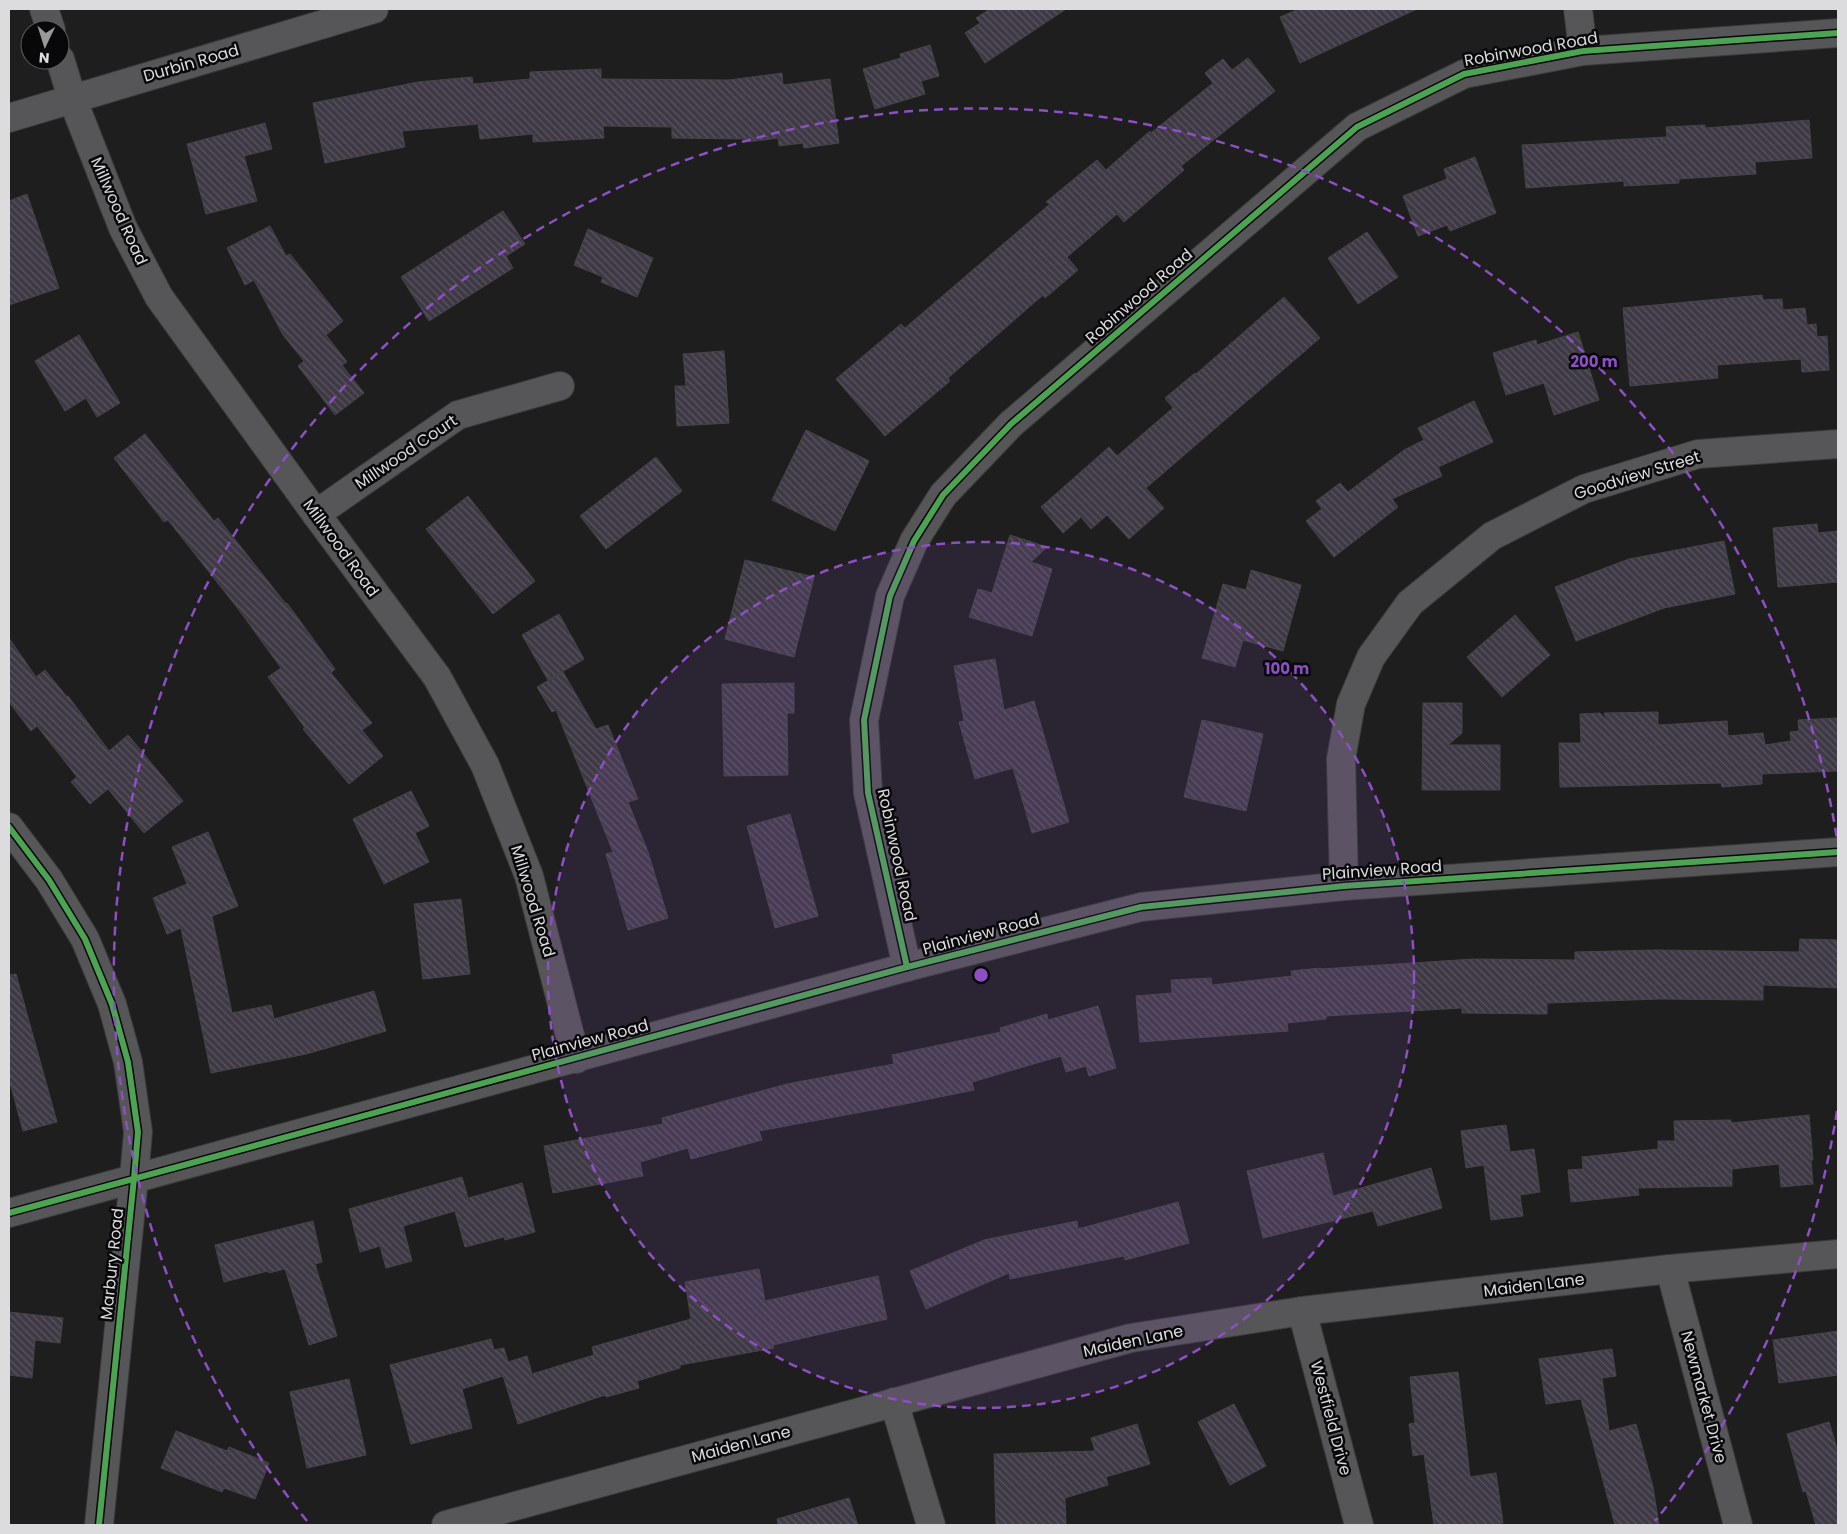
<svg xmlns="http://www.w3.org/2000/svg" width="1847" height="1534" font-family="Poppins,sans-serif">
<style>
.building{fill:url(#building-back-hatch);stroke:#454546}
.lines{fill:none;stroke-linecap:round;stroke-linejoin:round}
.minor-casing{stroke:#3a3a3b;stroke-width:30}
.minor{stroke:#565557;stroke-width:28}
.cycleway-casing{stroke:#080709;stroke-width:9}
.cycleway{stroke:#4ca352;stroke-width:6}
.ring{fill:none;stroke:#8e4fc5;stroke-width:2.5;stroke-dasharray:9 6}
.labels{text-anchor:middle;dominant-baseline:central;stroke-width:5;stroke-linejoin:round;paint-order:stroke}
.street-label{font-size:16px;fill:#dcdbdd;stroke:#080709}
.centre{fill:#8e4fc5;stroke:#080709;stroke-width:2.5}
.ring-label{font-size:15px;text-anchor:middle;font-weight:bold;fill:#8e4fc5;stroke:#080709;stroke-width:5;stroke-linejoin:round;paint-order:stroke}
</style>
<defs>
<pattern id="building-back-hatch" width="6" height="6" patternUnits="userSpaceOnUse" patternTransform="scale(1.25)"><rect width="6" height="6" fill="#3e3945"/><path d="M-1 5l2 2M0 0l6 6M5-1l2 2" fill="none" stroke="#59555f"/></pattern>
</defs>
<rect width="100%" height="100%" fill="#1e1e1f"/>
<g class="building">
<path d="M 990,9 L 1066,9 L 985,63 L 965,33 L 980,23 L 976,18 Z"/>
<path d="M 1299,9 L 1417,9 L 1300,63 L 1280,17 Z"/>
<path d="M 930,45 L 939,76 L 921,81 L 925,94 L 875,109 L 863,69 L 901,58 L 900,54 Z"/>
<path d="M 1248,58 L 1275,91 L 1181,166 L 1184,170 L 1124,222 L 1117,214 L 1067,257 L 1078,270 L 1045,298 L 1043,295 L 948,378 L 950,381 L 885,436 L 836,379 L 901,324 L 905,328 L 1050,204 L 1046,202 L 1097,160 L 1106,170 L 1150,131 L 1151,133 L 1213,83 L 1205,73 L 1223,59 L 1232,70 Z"/>
<path d="M 601,69 L 601,79 L 729,80 L 782,73 L 783,85 L 830,79 L 839,143 L 804,148 L 803,143 L 779,146 L 778,138 L 748,142 L 747,139 L 672,138 L 672,127 L 603,126 L 604,138 L 533,142 L 533,134 L 480,139 L 478,124 L 402,131 L 405,147 L 325,163 L 313,103 L 418,82 L 472,77 L 473,84 L 530,79 L 530,72 Z"/>
<path d="M 1809,120 L 1812,158 L 1755,162 L 1756,174 L 1679,179 L 1679,183 L 1624,186 L 1624,181 L 1526,188 L 1522,145 L 1667,137 L 1666,127 L 1705,125 L 1705,128 Z"/>
<path d="M 265,123 L 272,149 L 244,156 L 257,201 L 206,214 L 187,144 Z"/>
<path d="M 1475,157 L 1496,213 L 1450,231 L 1447,225 L 1418,236 L 1403,196 L 1447,179 L 1444,169 Z"/>
<path d="M 27,194 L 59,288 L 9,305 L 9,201 Z"/>
<path d="M 503,211 L 525,244 L 506,256 L 513,268 L 429,321 L 401,277 Z"/>
<path d="M 270,226 L 286,256 L 290,254 L 343,321 L 326,335 L 347,362 L 342,365 L 364,393 L 335,415 L 298,366 L 304,361 L 283,335 L 254,280 L 245,285 L 227,248 Z"/>
<path d="M 588,229 L 653,258 L 637,297 L 601,282 L 603,277 L 574,265 Z"/>
<path d="M 1367,232 L 1398,277 L 1358,304 L 1328,258 Z"/>
<path d="M 1762,295 L 1763,300 L 1782,299 L 1783,310 L 1805,308 L 1807,325 L 1816,324 L 1817,337 L 1827,336 L 1829,370 L 1802,372 L 1801,359 L 1717,365 L 1718,378 L 1630,386 L 1623,308 Z"/>
<path d="M 1284,297 L 1320,338 L 1146,488 L 1164,508 L 1129,539 L 1107,515 L 1091,529 L 1081,517 L 1063,533 L 1041,507 L 1109,447 L 1117,456 L 1173,408 L 1165,398 L 1195,373 L 1196,374 Z"/>
<path d="M 1578,332 L 1599,400 L 1554,415 L 1544,383 L 1506,395 L 1493,353 L 1536,340 L 1537,345 Z"/>
<path d="M 79,335 L 120,403 L 97,417 L 86,398 L 65,411 L 35,361 Z"/>
<path d="M 724,351 L 729,423 L 677,426 L 675,386 L 686,386 L 683,354 Z"/>
<path d="M 1474,401 L 1493,442 L 1438,467 L 1442,476 L 1392,499 L 1398,507 L 1334,557 L 1306,521 L 1322,509 L 1316,501 L 1340,483 L 1348,492 L 1404,450 L 1424,440 L 1418,428 Z"/>
<path d="M 806,430 L 869,461 L 835,531 L 772,500 Z"/>
<path d="M 145,434 L 214,521 L 218,518 L 286,604 L 287,603 L 335,669 L 331,673 L 372,723 L 362,730 L 383,756 L 349,784 L 303,729 L 305,728 L 268,677 L 281,668 L 239,610 L 168,520 L 164,522 L 114,458 Z"/>
<path d="M 656,457 L 682,491 L 606,549 L 580,516 Z"/>
<path d="M 468,496 L 535,581 L 493,614 L 426,529 Z"/>
<path d="M 1817,524 L 1818,533 L 1838,531 L 1838,582 L 1778,587 L 1773,528 Z"/>
<path d="M 1010,535 L 1047,547 L 1031,562 L 1052,569 L 1032,636 L 969,617 L 978,589 L 992,593 Z"/>
<path d="M 1724,541 L 1735,594 L 1664,608 L 1576,641 L 1555,587 L 1629,559 Z"/>
<path d="M 745,560 L 814,577 L 794,657 L 725,639 Z"/>
<path d="M 1251,570 L 1301,585 L 1283,651 L 1243,640 L 1235,667 L 1202,658 L 1223,584 L 1246,590 Z"/>
<path d="M 559,614 L 584,659 L 548,680 L 522,635 Z"/>
<path d="M 1515,615 L 1550,655 L 1502,697 L 1467,657 Z"/>
<path d="M 9,638 L 36,677 L 45,670 L 67,697 L 68,696 L 109,751 L 128,735 L 183,801 L 144,833 L 108,789 L 90,804 L 71,782 L 77,777 L 37,726 L 31,731 L 9,702 Z"/>
<path d="M 995,659 L 1004,710 L 1034,701 L 1069,822 L 1032,833 L 1013,768 L 975,779 L 959,722 L 964,721 L 954,666 Z"/>
<path d="M 563,672 L 596,729 L 608,725 L 638,799 L 628,802 L 648,852 L 668,918 L 628,930 L 606,854 L 613,852 L 556,710 L 552,712 L 537,687 Z"/>
<path d="M 794,683 L 794,713 L 787,713 L 788,775 L 724,776 L 722,684 Z"/>
<path d="M 1423,703 L 1462,703 L 1462,733 L 1448,745 L 1500,745 L 1500,790 L 1422,790 Z"/>
<path d="M 1658,712 L 1658,725 L 1727,721 L 1728,736 L 1763,733 L 1765,745 L 1791,741 L 1790,732 L 1799,731 L 1798,720 L 1838,718 L 1838,771 L 1762,774 L 1762,784 L 1722,787 L 1721,783 L 1560,787 L 1559,743 L 1581,743 L 1580,714 L 1600,713 L 1607,721 L 1604,713 Z"/>
<path d="M 1202,720 L 1263,734 L 1246,811 L 1184,797 Z"/>
<path d="M 411,791 L 429,826 L 415,833 L 429,862 L 384,884 L 353,819 Z"/>
<path d="M 790,814 L 818,916 L 775,928 L 747,826 Z"/>
<path d="M 208,832 L 238,906 L 212,916 L 232,1013 L 271,1005 L 274,1019 L 374,991 L 386,1031 L 306,1054 L 211,1073 L 181,928 L 167,934 L 153,898 L 187,884 L 172,847 Z"/>
<path d="M 461,899 L 470,974 L 423,979 L 414,904 Z"/>
<path d="M 1800,939 L 1838,940 L 1838,988 L 1763,985 L 1763,1000 L 1659,999 L 1547,1003 L 1547,1014 L 1462,1013 L 1462,1008 L 1326,1016 L 1326,1019 L 1287,1023 L 1288,1031 L 1140,1042 L 1136,996 L 1172,993 L 1171,980 L 1211,978 L 1212,985 L 1292,976 L 1291,971 L 1321,968 L 1321,969 L 1473,959 L 1575,960 L 1575,952 L 1657,950 L 1799,952 Z"/>
<path d="M 16,974 L 57,1122 L 23,1131 L 9,1079 L 9,975 Z"/>
<path d="M 1098,1006 L 1116,1068 L 1089,1076 L 1086,1066 L 1066,1072 L 1061,1056 L 972,1082 L 974,1090 L 905,1104 L 759,1131 L 762,1140 L 691,1159 L 688,1148 L 640,1162 L 643,1176 L 553,1193 L 544,1146 L 663,1124 L 662,1118 L 787,1084 L 894,1064 L 892,1055 L 1001,1032 L 1000,1028 L 1047,1014 L 1048,1020 Z"/>
<path d="M 1809,1115 L 1813,1160 L 1811,1160 L 1813,1184 L 1781,1187 L 1779,1164 L 1732,1169 L 1732,1186 L 1638,1188 L 1639,1195 L 1571,1202 L 1568,1170 L 1583,1169 L 1582,1157 L 1658,1149 L 1658,1141 L 1675,1141 L 1674,1121 L 1731,1120 L 1731,1123 Z"/>
<path d="M 1506,1125 L 1510,1152 L 1534,1149 L 1540,1192 L 1520,1195 L 1523,1216 L 1491,1220 L 1484,1165 L 1466,1168 L 1461,1131 Z"/>
<path d="M 1323,1153 L 1333,1196 L 1431,1168 L 1442,1208 L 1378,1226 L 1373,1211 L 1263,1238 L 1247,1171 Z"/>
<path d="M 462,1177 L 468,1198 L 522,1183 L 535,1232 L 505,1240 L 504,1237 L 465,1247 L 455,1211 L 403,1226 L 412,1261 L 386,1268 L 380,1246 L 360,1252 L 349,1209 Z"/>
<path d="M 1178,1202 L 1189,1243 L 1125,1260 L 1124,1256 L 1010,1279 L 1009,1273 L 926,1309 L 910,1271 L 984,1240 L 1077,1221 L 1078,1229 Z"/>
<path d="M 313,1221 L 322,1262 L 315,1264 L 337,1336 L 309,1345 L 285,1269 L 269,1273 L 268,1271 L 224,1282 L 215,1245 Z"/>
<path d="M 759,1269 L 765,1301 L 878,1276 L 887,1319 L 773,1345 L 774,1348 L 680,1365 L 680,1368 L 637,1381 L 639,1388 L 606,1397 L 605,1395 L 518,1424 L 503,1376 L 462,1389 L 472,1428 L 411,1444 L 390,1365 L 491,1339 L 494,1350 L 504,1348 L 508,1362 L 527,1356 L 532,1374 L 594,1355 L 592,1347 L 691,1319 L 685,1282 Z"/>
<path d="M 9,1312 L 63,1318 L 60,1343 L 35,1340 L 32,1378 L 9,1375 Z"/>
<path d="M 1838,1331 L 1838,1375 L 1779,1383 L 1773,1340 Z"/>
<path d="M 1612,1349 L 1616,1376 L 1602,1378 L 1609,1431 L 1636,1424 L 1653,1487 L 1659,1525 L 1615,1525 L 1581,1399 L 1546,1404 L 1539,1359 Z"/>
<path d="M 1458,1372 L 1470,1477 L 1496,1473 L 1503,1523 L 1484,1525 L 1434,1525 L 1424,1454 L 1413,1456 L 1409,1424 L 1415,1423 L 1410,1377 Z"/>
<path d="M 349,1379 L 366,1455 L 307,1468 L 290,1392 Z"/>
<path d="M 1234,1404 L 1266,1466 L 1230,1485 L 1198,1422 Z"/>
<path d="M 1829,1422 L 1838,1452 L 1838,1525 L 1816,1525 L 1806,1491 L 1803,1492 L 1787,1434 Z"/>
<path d="M 1137,1424 L 1150,1464 L 1106,1477 L 1108,1485 L 1065,1498 L 1066,1525 L 996,1525 L 994,1454 L 1095,1451 L 1091,1438 Z"/>
<path d="M 176,1431 L 227,1451 L 229,1447 L 269,1463 L 255,1499 L 224,1488 L 222,1492 L 161,1468 Z"/>
<path d="M 849,1498 L 858,1525 L 778,1525 L 777,1519 Z"/>
</g>
<g class="lines">
<g class="minor-casing">
<g id="minor">
<path d="M 44,9 L 51,30"/>
<path d="M 1578,9 L 1583,51"/>
<path d="M 60,59 L 72,98 L 123,228 L 159,297 L 316,514 L 437,677 L 485,765 L 529,876 L 576,1059"/>
<path d="M 9,118 L 374,9"/>
<path d="M 316,514 L 458,415 L 560,386"/>
<path d="M 9,827 L 49,880 L 85,939 L 112,1004 L 128,1062 L 138,1132 L 134,1178 L 99,1525"/>
<path d="M 1344,886 L 1341,759 L 1351,704 L 1371,657 L 1410,603 L 1492,536 L 1584,489 L 1698,454 L 1838,444"/>
<path d="M 907,967 L 868,793 L 864,720 L 890,596 L 914,541 L 943,495 L 1011,424 L 1357,127 L 1464,74 L 1583,51 L 1838,33"/>
<path d="M 9,1213 L 907,967 L 1141,907 L 1344,886 L 1838,852"/>
<path d="M 1670,1269 L 1738,1525"/>
<path d="M 1302,1311 L 1359,1525"/>
<path d="M 894,1402 L 931,1525"/>
<path d="M 446,1525 L 1131,1338 L 1302,1311 L 1670,1269 L 1838,1254"/>
</g>
</g>
<use href="#minor" class="minor"/>
<g class="cycleway-casing">
<g id="cycleway">
<path d="M 9,827 L 49,880 L 85,939 L 112,1004 L 128,1062 L 138,1132 L 134,1178 L 99,1525"/>
<path d="M 907,967 L 868,793 L 864,720 L 890,596 L 914,541 L 943,495 L 1011,424 L 1357,127 L 1464,74 L 1583,51 L 1838,33"/>
<path d="M 9,1213 L 907,967 L 1141,907 L 1344,886 L 1838,852"/>
</g>
</g>
<use href="#cycleway" class="cycleway"/>
</g>
<circle cx="981" cy="975" r="433" fill="#8e4fc5" fill-opacity=".12"/>
<g class="ring">
<circle cx="981" cy="975" r="433"/>
<path d="M1837 1111A867 867 0 0 1 1655 1521M307 1521A867 867 0 1 1 1837 839"/>
</g>
<g class="labels">
<g class="street-label">
<text transform="translate(1531 49) rotate(-10)">Robinwood Road</text>
<text transform="translate(191 63) rotate(-16)">Durbin Road</text>
<text transform="translate(119 211) rotate(66)">Millwood Road</text>
<text transform="translate(1139 296) rotate(-41)">Robinwood Road</text>
<text transform="translate(406 452) rotate(-34)">Millwood Court</text>
<text transform="translate(1637 475) rotate(-17)">Goodview Street</text>
<text transform="translate(341 548) rotate(54)">Millwood Road</text>
<text transform="translate(897 855) rotate(78)">Robinwood Road</text>
<text transform="translate(1382 870) rotate(-4)">Plainview Road</text>
<text transform="translate(533 901) rotate(73)">Millwood Road</text>
<text transform="translate(981 934) rotate(-15)">Plainview Road</text>
<text transform="translate(590 1040) rotate(-15)">Plainview Road</text>
<text transform="translate(112 1264) rotate(-84)">Marbury Road</text>
<text transform="translate(1534 1285) rotate(-7)">Maiden Lane</text>
<text transform="translate(1133 1341) rotate(-12)">Maiden Lane</text>
<text transform="translate(1704 1397) rotate(75)">Newmarket Drive</text>
<text transform="translate(1331 1418) rotate(75)">Westfield Drive</text>
<text transform="translate(741 1444) rotate(-15)">Maiden Lane</text>
</g>
</g>
<circle cx="981" cy="975" r="8" class="centre"/>
<g class="ring-label">
<text x="1594" y="367">200 m</text>
<text x="1287" y="674">100 m</text>
</g>
<rect width="1847" height="1534" fill="none" stroke="#dcdbdd" stroke-width="20"/>
<g transform="translate(45 45) rotate(184)"><circle r="24" fill="#080709" stroke="#5d5c5e"/>
<path d="M0-4L9 19L0 12L-9 19Z" fill="#9a999a"/>
<text y="-8" font-size="14" font-weight="bold" text-anchor="middle" fill="#dcdbdd">N</text>
</g>
</svg>
